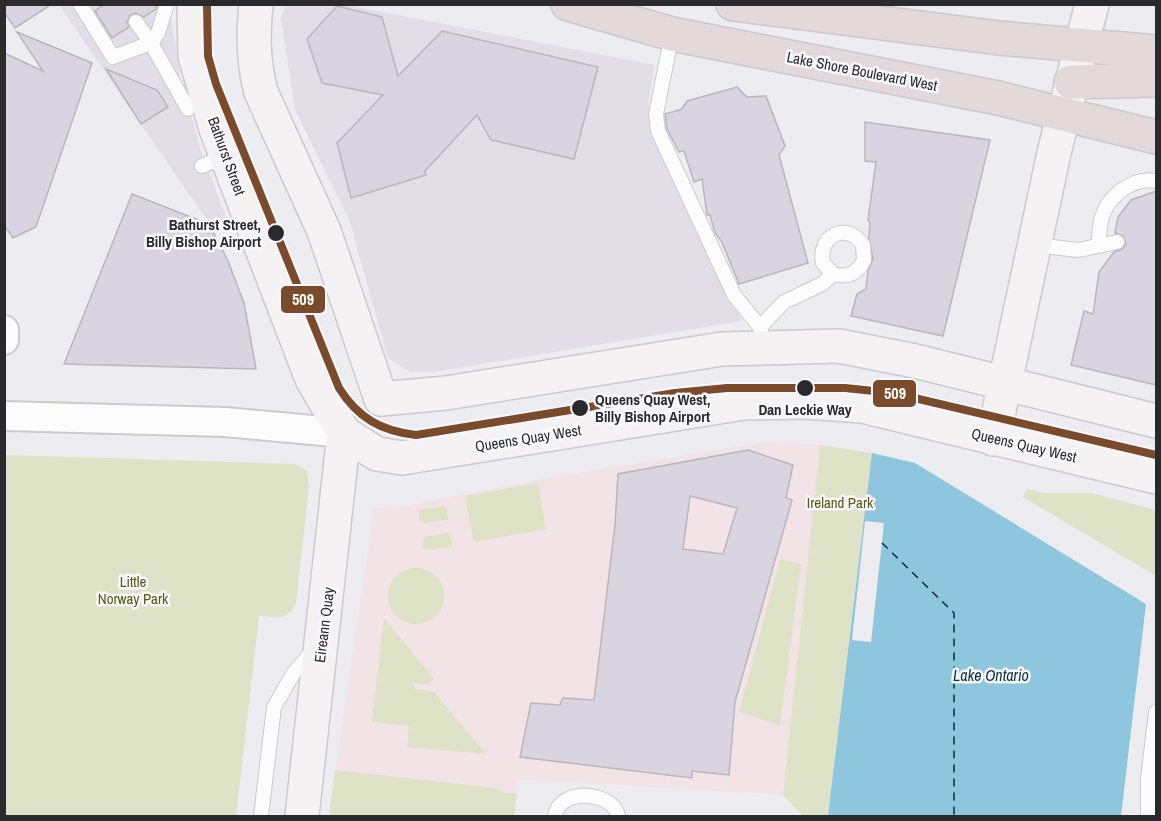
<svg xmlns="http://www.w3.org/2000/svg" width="1161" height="821" font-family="'Archivo Narrow',sans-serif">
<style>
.built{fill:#e1dee8}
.education{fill:#f2e3e6}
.green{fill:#dee2c6}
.water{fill:#8ec7dd}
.pier{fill:#edecf0}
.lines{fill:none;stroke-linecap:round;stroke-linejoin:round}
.ferry{stroke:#07303d;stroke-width:1.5;stroke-dasharray:8 6;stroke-linecap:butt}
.building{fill:#d8d5e0;stroke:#b8b7ba;stroke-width:1.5;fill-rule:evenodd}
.lane-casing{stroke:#cbcacd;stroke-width:16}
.street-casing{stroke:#cbcacd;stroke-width:32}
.secondary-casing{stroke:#cbcacd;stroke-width:36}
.highway-casing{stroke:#cac9cb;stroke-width:36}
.lane{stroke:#fcfcfd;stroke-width:14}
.street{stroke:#fcfcfd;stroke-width:28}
.secondary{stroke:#f5f2f3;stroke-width:33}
.highway{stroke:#e4d9da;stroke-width:33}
.tram-1-casing{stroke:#faf8ff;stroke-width:12}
.tram-1{stroke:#7a4b2a;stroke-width:8}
.stop-dot{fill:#2a2a2c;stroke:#faf8ff;stroke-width:2}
.labels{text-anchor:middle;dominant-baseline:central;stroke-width:5;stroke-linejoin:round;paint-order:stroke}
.street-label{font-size:15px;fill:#2a2a2c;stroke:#faf8ff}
.stop-label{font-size:15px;font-weight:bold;fill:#2a2a2c;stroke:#faf8ff;text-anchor:end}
.park-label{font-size:15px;fill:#565b09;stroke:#faf8ff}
.water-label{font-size:16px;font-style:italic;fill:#07303d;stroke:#faf8ff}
.line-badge{stroke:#faf8ff;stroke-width:2}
.badge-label{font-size:16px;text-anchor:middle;font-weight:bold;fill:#fff}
</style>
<rect width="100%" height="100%" fill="#edecf0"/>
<g class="built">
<path d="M 59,5 L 169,5 L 180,76 L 202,154 L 229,225 L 211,226 Z"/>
<path d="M 287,5 L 346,5 L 655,65 L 648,102 L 652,129 L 742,321 L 433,372 L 410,372 L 388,358 L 349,219 L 295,110 L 281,18 Z"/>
</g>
<path class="education" d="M 766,442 L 820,445 L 783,795 L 518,779 L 514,816 L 329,816 L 374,508 L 398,507 L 559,476 Z"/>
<g class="green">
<path d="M 820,445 L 872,453 L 828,816 L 803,816 L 783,795 Z"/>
<path d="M 5,455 L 295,464 L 307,471 L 309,487 L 296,603 C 288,621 275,617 259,616 L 236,816 L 5,816 Z"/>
<path d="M 538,483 L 546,529 L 474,542 L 465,496 Z"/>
<path d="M 1027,489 L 1044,493 L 1091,493 L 1156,510 L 1156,576 L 1023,497 Z"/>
<path d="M 446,506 L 448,520 L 425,523 L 419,521 L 419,510 Z"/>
<path d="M 450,533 L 452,547 L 428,550 L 422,548 L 423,537 Z"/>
<path d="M 780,559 L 801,564 L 780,726 L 739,712 Z"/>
<circle cx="416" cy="596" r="28"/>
<path d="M 384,618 L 434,679 L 428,684 L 414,683 L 414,689 L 433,691 L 486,754 L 407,747 L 409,726 L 372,722 Z"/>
<path d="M 335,770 L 496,788 L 505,793 L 517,793 L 514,816 L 329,816 Z"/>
</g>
<path class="water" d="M 872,453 L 915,463 L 1146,604 L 1121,816 L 828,816 Z"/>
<path class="pier" d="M 865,521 L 884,523 L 871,642 L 852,640 Z"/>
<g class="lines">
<path class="ferry" d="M 882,543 L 954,613 L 954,816"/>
</g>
<g class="building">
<path d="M 4,4 L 52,4 L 15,28 L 4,12 Z"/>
<path d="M 105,4 L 157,4 L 156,9 L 144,17 L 136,13 L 130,15 L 127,22 L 129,27 L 112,38 L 95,11 Z"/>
<path d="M 337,6 L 382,17 L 398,76 L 442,31 L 598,67 L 574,159 L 491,140 L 477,115 L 425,171 L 426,175 L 351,198 L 337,143 L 383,95 L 322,83 L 307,39 Z"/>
<path d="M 17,32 L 92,63 L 36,227 L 13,238 L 4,225 L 4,53 L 43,71 Z"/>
<path d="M 106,69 L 157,90 L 168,107 L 141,124 Z"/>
<path d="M 737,87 L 747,97 L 766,96 L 785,146 L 779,155 L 808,263 L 739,284 L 722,242 L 715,233 L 710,215 L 707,215 L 702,179 L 694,182 L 684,151 L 679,152 L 667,129 L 665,114 L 682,109 L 687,101 Z"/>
<path d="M 865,122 L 990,140 L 943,336 L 851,316 L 857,294 L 866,289 L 868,271 L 873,259 L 869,238 L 870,223 L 868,220 L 876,162 L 865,161 Z"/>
<path d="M 1156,191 L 1156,385 L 1071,365 L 1084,311 L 1093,314 L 1099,272 L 1114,252 L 1122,249 L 1126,244 L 1123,236 L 1115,233 L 1118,217 L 1131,200 Z"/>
<path d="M 132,194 L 209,224 L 228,261 L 244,303 L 256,369 L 64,364 Z"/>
<path d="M 748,450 L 793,465 L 786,498 L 792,500 L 735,702 L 729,775 L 692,771 L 692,778 L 520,757 L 531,703 L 560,705 L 563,698 L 594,700 L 615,525 L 618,474 ZM 690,496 L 737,508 L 723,554 L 683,549 Z"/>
</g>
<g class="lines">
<g class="lane-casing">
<g id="lane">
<path d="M 80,4 L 113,57 L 151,43 L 188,109"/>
<path d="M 136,22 L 151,43 L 158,33 L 167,4"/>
<path d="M 672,34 L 656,114 L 658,131 L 734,295 L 760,327"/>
<path d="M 202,166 L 226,156"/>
<path d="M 1035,245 L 1078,250 L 1117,242"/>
<path d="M 1099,246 C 1099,237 1099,226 1102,217 C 1108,196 1134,176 1156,181"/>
<path d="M 762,335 L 760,327 L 784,302 L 822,284 L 833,274 L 823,263 C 817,235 848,221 863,245 L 864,260 C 857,274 848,278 833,274"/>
<path d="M 261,816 L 274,707 L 293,674 L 313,650"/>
<path d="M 555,816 C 559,787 613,791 618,816"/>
<path d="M 1148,816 L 1148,778 L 1156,712"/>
</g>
</g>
<g class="street-casing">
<g id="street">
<path d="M 4,330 L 4,340"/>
<path d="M 4,416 L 225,422 L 344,433"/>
</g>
</g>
<g class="secondary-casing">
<g id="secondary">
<path d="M 194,4 L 195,56 L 216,129 L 312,379 L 344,433 L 377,454 L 402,458 L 744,403 L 806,402 L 862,406 L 1156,477"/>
<path d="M 256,4 C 253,36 253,62 261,92 L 324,231 L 381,399"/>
<path d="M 381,399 L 446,393 L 722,349 L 839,346 L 915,361 L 1156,421"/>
<path d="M 993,439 L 1054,153 L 1092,4"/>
<path d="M 302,816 L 344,433"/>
</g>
</g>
<g class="highway-casing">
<g id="highway">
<path d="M 568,4 L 672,34 L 998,98 L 1156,137"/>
<path d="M 733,4 L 999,38 L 1156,52"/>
<path d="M 1071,82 L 1156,80"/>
</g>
</g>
<use href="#lane" class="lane"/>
<use href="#street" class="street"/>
<use href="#secondary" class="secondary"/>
<use href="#highway" class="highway"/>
<g class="tram-1-casing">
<path id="tram-1" d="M 207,4 L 208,56 L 216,84 L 339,388 C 358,418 381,431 416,435 L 675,393 L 727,388 L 845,388 L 893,393 L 1156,455"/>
</g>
<use href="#tram-1" class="tram-1"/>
</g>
<g class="stop-dot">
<circle cx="276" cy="233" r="9"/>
<circle cx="805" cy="388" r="9"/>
<circle cx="580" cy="408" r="9"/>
</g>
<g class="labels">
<g class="street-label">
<text transform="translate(862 71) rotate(11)">Lake Shore Boulevard West</text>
<text transform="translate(227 156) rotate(70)">Bathurst Street</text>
<text transform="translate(528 438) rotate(-9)">Queens Quay West</text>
<text transform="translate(1024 445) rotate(13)">Queens Quay West</text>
<text transform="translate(324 625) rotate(-83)">Eireann Quay</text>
</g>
<g class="stop-label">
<text x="261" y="224">Bathurst Street,<tspan x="261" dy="17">Billy Bishop Airport</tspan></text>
<text x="595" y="399" text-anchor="start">Queens Quay West,<tspan x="595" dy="17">Billy Bishop Airport</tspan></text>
<text x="805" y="409" text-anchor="middle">Dan Leckie Way</text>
</g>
<g class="park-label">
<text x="840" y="502">Ireland Park</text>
<text x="133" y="581">Little<tspan x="133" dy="17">Norway Park</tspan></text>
</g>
<g class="water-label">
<text x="991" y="675">Lake Ontario</text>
</g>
</g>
<g class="line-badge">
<rect x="280" y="285" width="46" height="29" rx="6" fill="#7a4b2a"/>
<rect x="872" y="379" width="45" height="29" rx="6" fill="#7a4b2a"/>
</g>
<g class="badge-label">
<text x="303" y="305">509</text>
<text x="895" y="399">509</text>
</g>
<rect width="1161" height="821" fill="none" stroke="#2a2a2c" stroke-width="12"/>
</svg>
